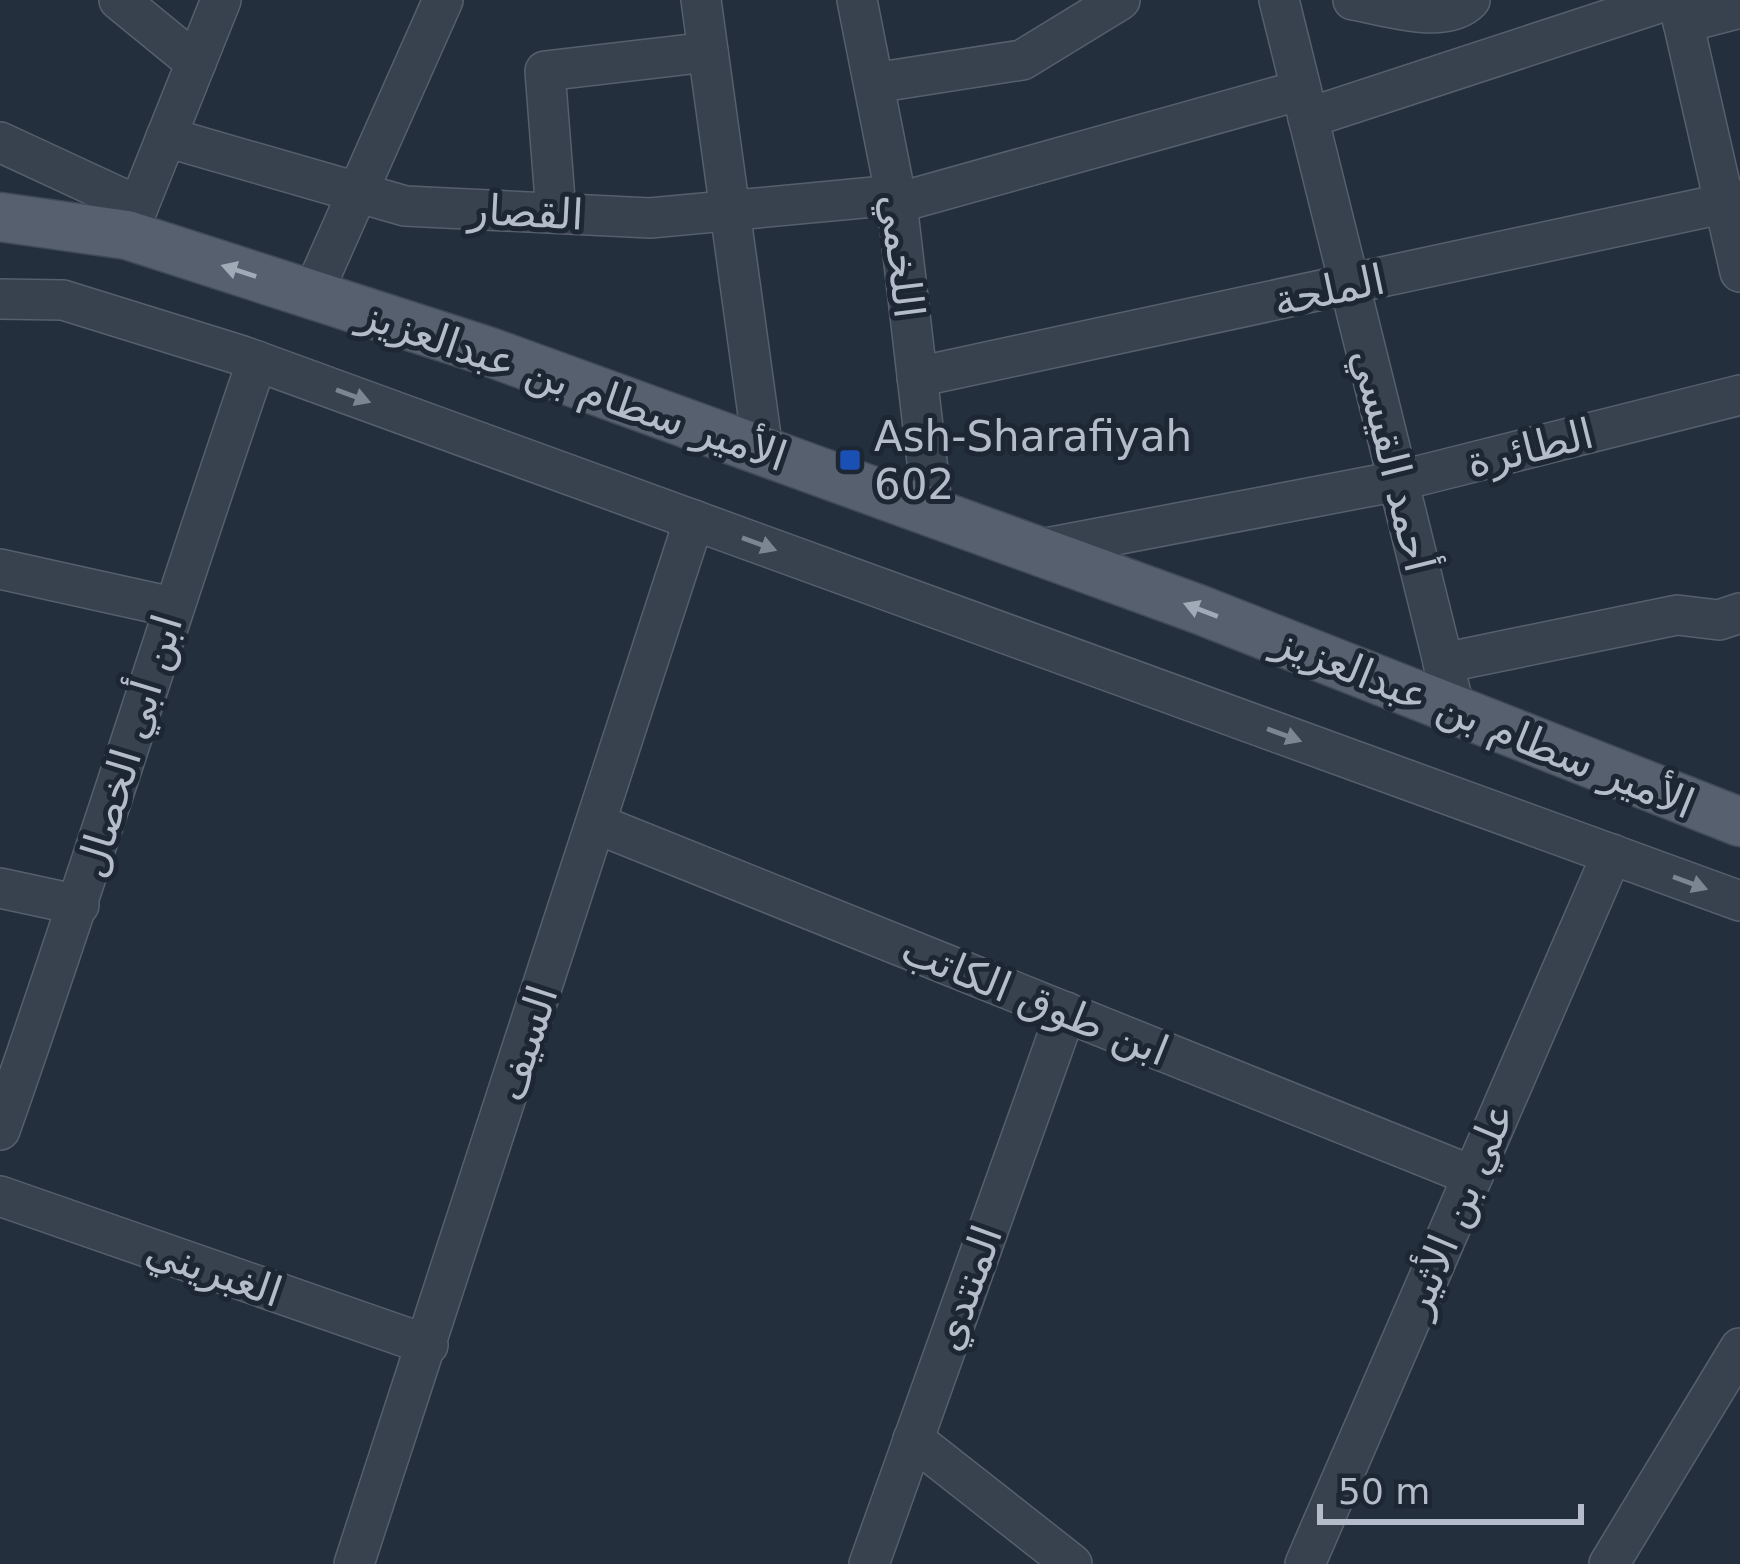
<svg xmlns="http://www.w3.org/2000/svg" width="1740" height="1564" font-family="'DejaVu Sans',Vazirmatn,sans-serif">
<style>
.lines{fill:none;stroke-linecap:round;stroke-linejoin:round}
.minor-casing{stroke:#565f6c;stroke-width:42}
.major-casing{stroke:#414a57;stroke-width:51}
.minor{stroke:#38414e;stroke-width:39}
.major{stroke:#56606e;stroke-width:48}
.oneway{fill:#a1aab7}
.oneway2{fill:#7c8592}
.transit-dot{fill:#1a4fb4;stroke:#1d2633;stroke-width:4.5}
.labels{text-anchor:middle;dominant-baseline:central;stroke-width:10;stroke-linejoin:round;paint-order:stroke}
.street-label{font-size:42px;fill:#b4bcc9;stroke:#1d2633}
.poi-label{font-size:42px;fill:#b4bcc9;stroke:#1d2633;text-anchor:start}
</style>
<rect width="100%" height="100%" fill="#242f3e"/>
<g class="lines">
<g class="minor-casing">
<g id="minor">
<path d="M 119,0 L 196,63"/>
<path d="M 701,0 L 763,451"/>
<path d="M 857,0 L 897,203 L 933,513"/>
<path d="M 1279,0 L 1455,710"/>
<path d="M 1353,0 C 1385,5 1445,26 1470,0"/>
<path d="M 1678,0 L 1740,272"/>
<path d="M 1683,23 L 1740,8"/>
<path d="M 874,83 L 1022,60 L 1120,0"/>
<path d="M 1308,118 L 1668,0"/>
<path d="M 166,137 L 405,206 L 650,218 L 895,195"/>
<path d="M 0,142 L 138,206"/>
<path d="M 897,203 L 1301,90"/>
<path d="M 556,213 L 545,71 L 708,52"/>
<path d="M 127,235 L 221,0"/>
<path d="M 312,295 L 443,0"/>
<path d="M 0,299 L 63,300 L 240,355 L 1740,901"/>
<path d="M 917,377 L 1740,200"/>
<path d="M 1036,550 L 1398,481 L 1740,395"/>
<path d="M 0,569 L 172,607"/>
<path d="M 1443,663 L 1677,615 L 1719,620 L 1740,613"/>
<path d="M 597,824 L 1473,1176"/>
<path d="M 0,888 L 79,905"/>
<path d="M 0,1130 C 90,875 169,617 257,361"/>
<path d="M 0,1196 L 428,1345"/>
<path d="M 913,1439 L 1072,1564"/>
<path d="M 354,1564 L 694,520"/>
<path d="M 869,1564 L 1066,1012"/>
<path d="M 1305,1564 L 1612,854"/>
<path d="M 1609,1564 L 1740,1348"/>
</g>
</g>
<g class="major-casing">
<path id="major" d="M 0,217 L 127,235 L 487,351 L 1198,609 L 1740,822"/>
</g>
<use href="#minor" class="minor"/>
<use href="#major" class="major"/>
</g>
<defs><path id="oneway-solid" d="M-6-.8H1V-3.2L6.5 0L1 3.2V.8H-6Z" transform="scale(3)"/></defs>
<g class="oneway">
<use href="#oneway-solid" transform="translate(239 271) rotate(-162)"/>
<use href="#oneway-solid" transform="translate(1201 610) rotate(-159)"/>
</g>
<g class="oneway2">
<use href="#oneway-solid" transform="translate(353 396) rotate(20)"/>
<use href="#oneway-solid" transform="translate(759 544) rotate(20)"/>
<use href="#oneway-solid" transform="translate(1284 735) rotate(20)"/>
<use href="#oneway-solid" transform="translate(1690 883) rotate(20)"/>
</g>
<rect class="transit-dot" x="838" y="448" width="24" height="24" rx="6"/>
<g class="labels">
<g class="street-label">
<text transform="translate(526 212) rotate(3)">القصار</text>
<text transform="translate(902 256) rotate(83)">اللخمي</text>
<text transform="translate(1329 290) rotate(-12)">الملحة</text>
<text transform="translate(573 385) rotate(19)">الأمير سطام بن عبدالعزيز</text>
<text transform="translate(1530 448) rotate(-14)">الطائرة</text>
<text transform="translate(1393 460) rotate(76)">أحمد القيسي</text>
<text transform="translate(1484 722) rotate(22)">الأمير سطام بن عبدالعزيز</text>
<text transform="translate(129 746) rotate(-73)">ابن أبي الخصال</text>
<text transform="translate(1035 1000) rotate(22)">ابن طوق الكاتب</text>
<text transform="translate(526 1043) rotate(-72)">السيف</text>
<text transform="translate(1458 1209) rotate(-67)">علي بن الأثير</text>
<text transform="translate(214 1271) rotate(19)">الغبريني</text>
<text transform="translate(967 1288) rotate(-70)">المنتدي</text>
</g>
<g class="poi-label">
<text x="874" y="436">Ash-Sharafiyah<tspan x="874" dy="48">602</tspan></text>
</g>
</g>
<path d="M1320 1504v18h261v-18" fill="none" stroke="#b4bcc9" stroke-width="6"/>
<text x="1338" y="1504" font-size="36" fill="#b4bcc9" stroke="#1d2633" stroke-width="9" paint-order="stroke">50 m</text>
</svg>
